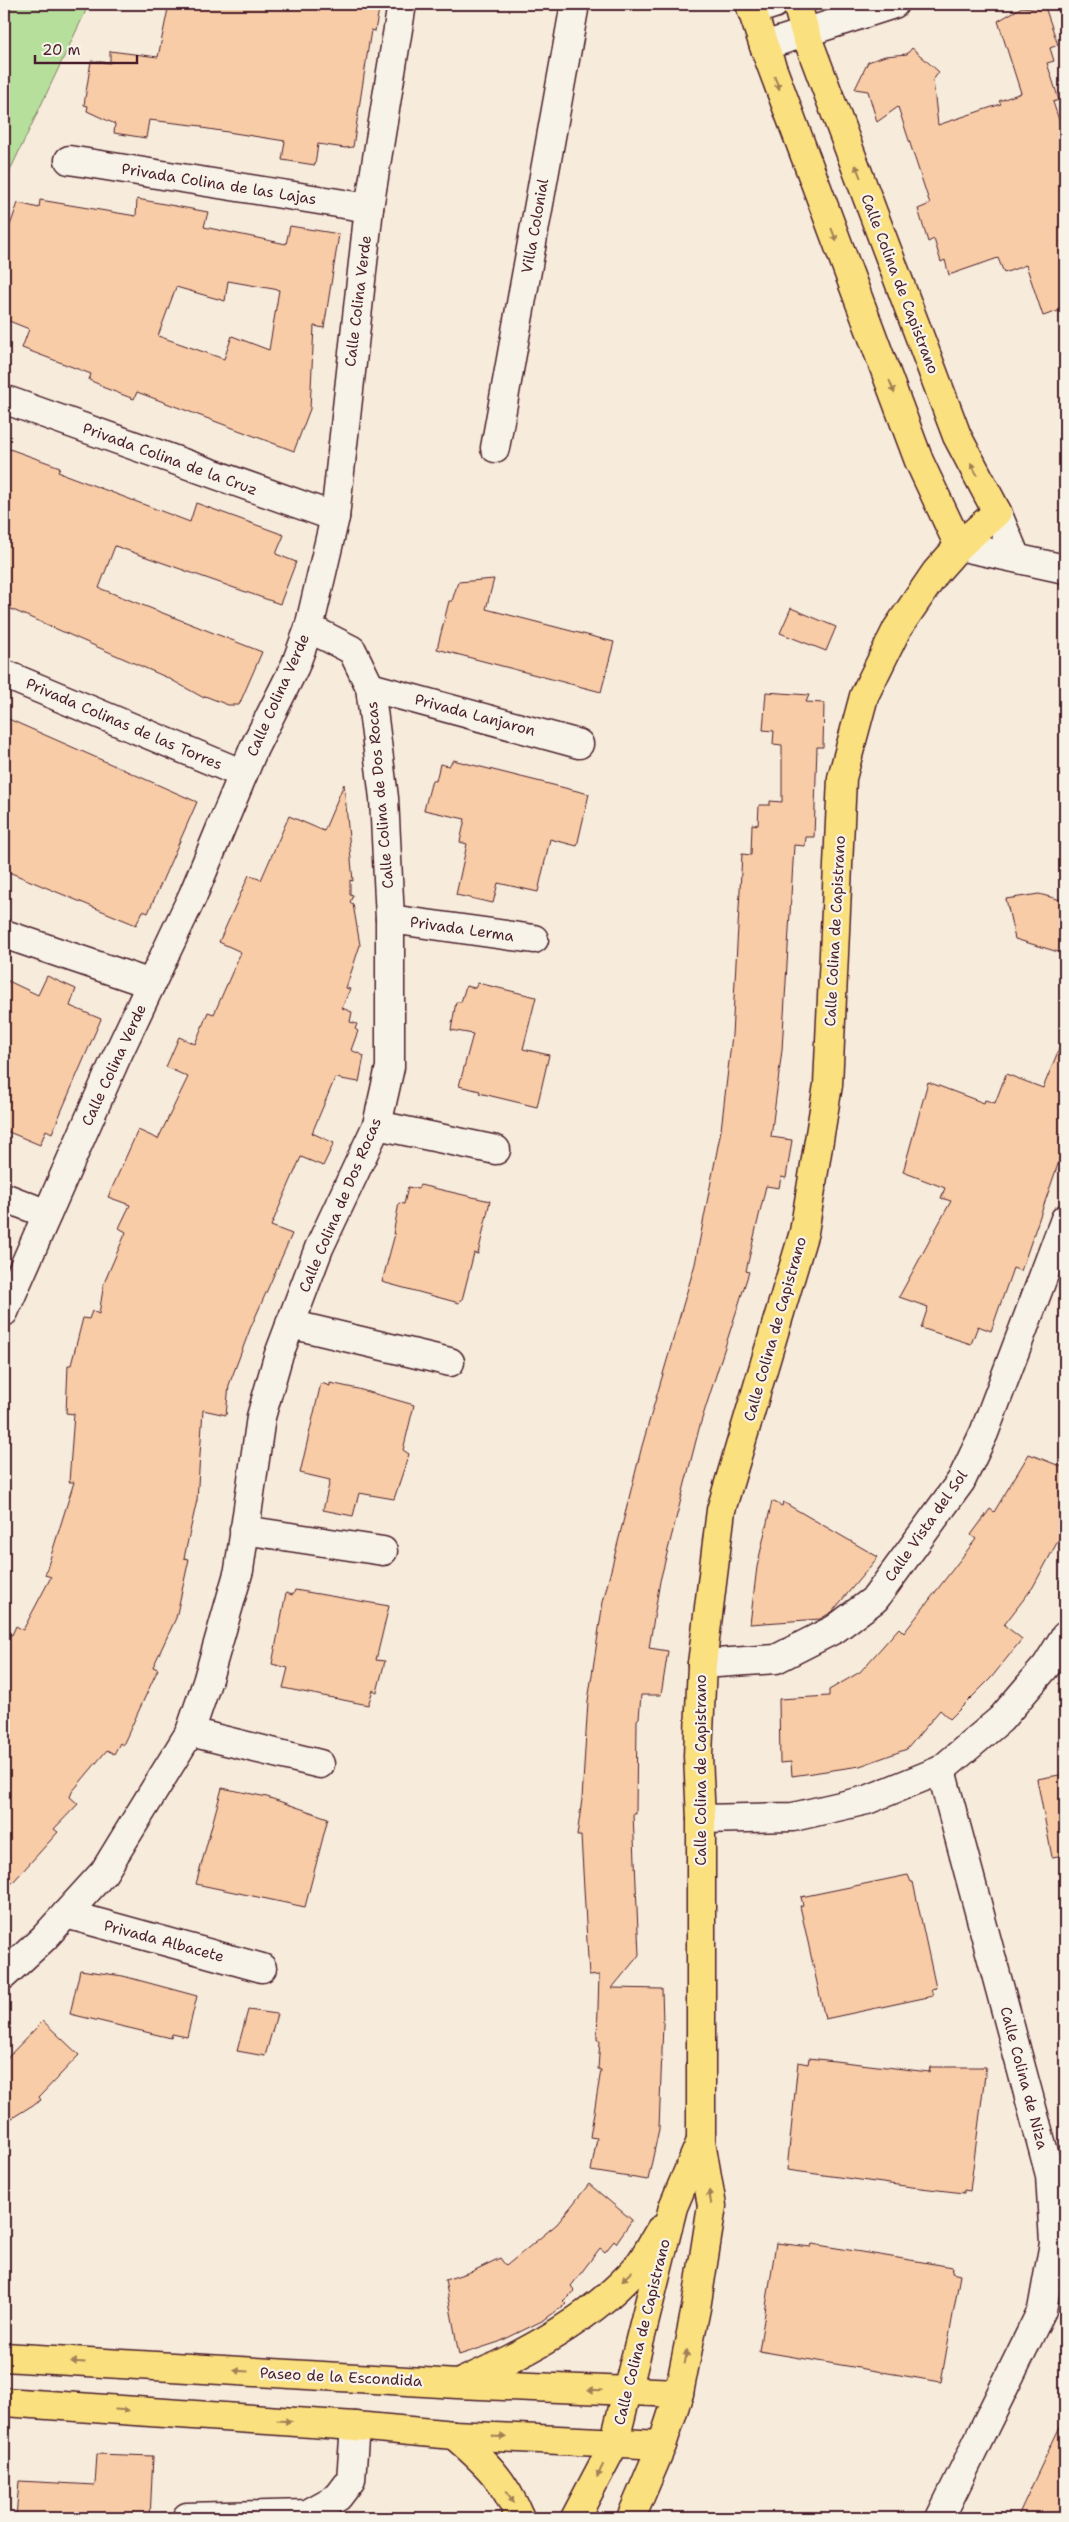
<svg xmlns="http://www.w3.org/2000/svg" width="1069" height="2522" font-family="'Shantell Sans',sans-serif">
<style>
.green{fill:#b6df9c;stroke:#807f64}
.building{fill:#f8cca7;stroke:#4a1f2b;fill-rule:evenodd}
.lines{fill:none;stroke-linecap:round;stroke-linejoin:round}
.minor-casing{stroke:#4a1f2b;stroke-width:31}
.major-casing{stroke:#4a1f2b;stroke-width:31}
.minor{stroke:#f7f3e8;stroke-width:28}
.major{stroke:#fbe080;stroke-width:28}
.oneway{fill:#a28056}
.labels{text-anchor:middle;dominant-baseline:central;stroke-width:4.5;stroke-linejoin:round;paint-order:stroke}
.street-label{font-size:15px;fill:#4a1f2b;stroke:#f7f3e8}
</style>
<rect width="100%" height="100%" fill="#f7ebdb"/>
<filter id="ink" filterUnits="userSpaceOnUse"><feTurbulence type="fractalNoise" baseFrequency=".02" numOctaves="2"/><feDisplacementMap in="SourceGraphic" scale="10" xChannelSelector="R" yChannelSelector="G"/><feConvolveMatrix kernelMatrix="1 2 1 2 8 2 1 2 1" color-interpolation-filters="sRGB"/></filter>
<g filter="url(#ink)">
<path class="green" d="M 4,4 L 89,4 L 4,183 Z"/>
<g class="building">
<path d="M 169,4 L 380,4 L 375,31 L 371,30 L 353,147 L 345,148 L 318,144 L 315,165 L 282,160 L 285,141 L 202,128 L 202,126 L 149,120 L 146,138 L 114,133 L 115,124 L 87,111 L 88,106 L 84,105 L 91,61 L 110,63 L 110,51 L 158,57 Z"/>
<path d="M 1044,4 L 1058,45 L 1050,48 L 1054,61 L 1047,63 L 1059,100 L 1053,102 L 1065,138 L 1065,309 L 1043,316 L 1026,265 L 1004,273 L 998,258 L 949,275 L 945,260 L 941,262 L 934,239 L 928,242 L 918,209 L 930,204 L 898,107 L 877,122 L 868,91 L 855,89 L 868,62 L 885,56 L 907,54 L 912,48 L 939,72 L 933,80 L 938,125 L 1001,104 L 999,101 L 1021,93 L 998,21 L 1022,7 L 1030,8 Z"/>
<path d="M 137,199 L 208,212 L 204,227 L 286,244 L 290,226 L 339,234 L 324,328 L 314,326 L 310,409 L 294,451 L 137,392 L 134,399 L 102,387 L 103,386 L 89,380 L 91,374 L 22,348 L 29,329 L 4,319 L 4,242 L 18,203 L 39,208 L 40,200 L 136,216 ZM 228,281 L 279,290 L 269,350 L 232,336 L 224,359 L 158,336 L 176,287 L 225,301 Z"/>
<path d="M 4,447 L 60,467 L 58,472 L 190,522 L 196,503 L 284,535 L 276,554 L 296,562 L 280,604 L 115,546 L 99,588 L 262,652 L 239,705 L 228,705 L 205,696 L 204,698 L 168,678 L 4,606 Z"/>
<path d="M 494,579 L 486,609 L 614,642 L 601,692 L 437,649 L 449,601 L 452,601 L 458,582 Z"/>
<path d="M 791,608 L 836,627 L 826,651 L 780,633 Z"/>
<path d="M 766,692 L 809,695 L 806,702 L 824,703 L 823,747 L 817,747 L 814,837 L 806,837 L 805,846 L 794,845 L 782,1050 L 771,1137 L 792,1140 L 786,1178 L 781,1177 L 779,1188 L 766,1186 L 746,1271 L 749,1272 L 700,1425 L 660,1581 L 649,1648 L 668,1651 L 661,1695 L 641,1695 L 639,1718 L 637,1720 L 636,1814 L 633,1814 L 639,1955 L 612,1988 L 662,1989 L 663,2024 L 659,2129 L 648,2180 L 591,2171 L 597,2138 L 590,2137 L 601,2070 L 598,2069 L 600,2040 L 597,2040 L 599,1975 L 589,1976 L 581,1836 L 577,1836 L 582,1799 L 588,1701 L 603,1602 L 642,1446 L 695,1264 L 721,1130 L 732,1035 L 742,854 L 751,855 L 752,824 L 758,825 L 759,805 L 770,805 L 770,801 L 782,802 L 782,745 L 773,744 L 774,731 L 763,730 Z"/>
<path d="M 4,717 L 197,802 L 148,913 L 143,911 L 136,925 L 4,870 Z"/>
<path d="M 453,760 L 589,794 L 577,846 L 550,839 L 538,892 L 498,883 L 493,903 L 456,895 L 467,844 L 460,842 L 465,819 L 424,810 L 432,780 L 436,781 L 440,764 L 449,766 Z"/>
<path d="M 344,784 L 353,881 L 350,880 L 350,894 L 353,895 L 350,902 L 353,904 L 360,945 L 346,988 L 350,989 L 342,1008 L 352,1012 L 350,1022 L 357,1024 L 355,1029 L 358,1031 L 351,1050 L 364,1056 L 359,1082 L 335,1078 L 312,1133 L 334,1143 L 323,1166 L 301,1157 L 271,1226 L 292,1234 L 250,1329 L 229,1385 L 226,1415 L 203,1410 L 197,1500 L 184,1558 L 189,1559 L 176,1618 L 153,1667 L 158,1669 L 123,1745 L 120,1743 L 114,1754 L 107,1750 L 72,1792 L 70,1797 L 78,1804 L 54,1829 L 58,1832 L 4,1892 L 4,1632 L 12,1635 L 16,1626 L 23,1630 L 51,1577 L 45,1575 L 74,1482 L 69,1482 L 74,1414 L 66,1413 L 68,1365 L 71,1365 L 83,1318 L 89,1319 L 92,1311 L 99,1314 L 104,1283 L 126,1232 L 119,1228 L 130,1205 L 108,1197 L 138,1130 L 158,1139 L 188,1077 L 166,1067 L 179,1037 L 195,1044 L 208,1012 L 214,1014 L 241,952 L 219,942 L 249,875 L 261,880 L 289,816 L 324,831 Z"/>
<path d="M 1039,894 L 1065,901 L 1065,954 L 1015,939 L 1006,899 Z"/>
<path d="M 47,976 L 76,989 L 70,1006 L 101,1019 L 52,1133 L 46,1130 L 40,1145 L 4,1130 L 4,979 L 38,995 Z"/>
<path d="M 478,983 L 536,997 L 523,1049 L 549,1055 L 537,1107 L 479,1093 L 480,1091 L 459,1086 L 473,1034 L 451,1030 L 456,1002 L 461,1002 L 466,986 L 475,988 Z"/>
<path d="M 1064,1037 L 1065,1144 L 1021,1271 L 1013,1268 L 991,1331 L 978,1326 L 971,1344 L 921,1328 L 928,1307 L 899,1297 L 951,1201 L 941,1198 L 945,1188 L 903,1172 L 928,1082 L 984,1103 L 985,1100 L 995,1103 L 1006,1074 L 1043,1088 Z"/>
<path d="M 420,1185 L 490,1201 L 478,1254 L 474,1253 L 462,1300 L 460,1300 L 459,1303 L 382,1282 L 395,1234 L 393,1234 L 399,1203 L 404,1204 L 408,1187 L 418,1189 Z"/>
<path d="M 321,1383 L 330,1386 L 330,1383 L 358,1389 L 414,1405 L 403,1450 L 409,1454 L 394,1499 L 359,1493 L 353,1516 L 323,1510 L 330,1480 L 300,1473 Z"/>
<path d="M 1029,1454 L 1065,1468 L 1065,1528 L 1033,1587 L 1004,1625 L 1022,1639 L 991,1678 L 950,1719 L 940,1710 L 907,1749 L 860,1766 L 792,1776 L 791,1762 L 780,1763 L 779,1699 L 829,1696 L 829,1690 L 860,1672 L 899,1628 L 904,1633 L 976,1539 L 971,1535 L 990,1509 L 994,1512 Z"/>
<path d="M 772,1501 L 782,1506 L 783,1502 L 878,1557 L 832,1612 L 820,1619 L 750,1624 L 757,1567 Z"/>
<path d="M 295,1590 L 389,1606 L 376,1660 L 385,1661 L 377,1692 L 373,1690 L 368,1705 L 283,1688 L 288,1668 L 272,1664 L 286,1593 L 293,1595 Z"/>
<path d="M 1065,1774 L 1065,1855 L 1052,1857 L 1037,1779 Z"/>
<path d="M 222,1788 L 267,1797 L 328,1818 L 305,1907 L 196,1884 Z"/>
<path d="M 908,1875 L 911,1882 L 913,1882 L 936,1988 L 931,1989 L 933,1996 L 825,2019 L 800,1906 L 803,1905 L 801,1897 Z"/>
<path d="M 80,1970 L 123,1976 L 197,1996 L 187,2037 L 172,2034 L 171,2038 L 70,2014 Z"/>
<path d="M 248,2010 L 277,2014 L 265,2056 L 237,2051 Z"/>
<path d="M 43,2021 L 79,2055 L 39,2097 L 41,2100 L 4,2123 L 4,2061 Z"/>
<path d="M 809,2058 L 929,2072 L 930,2067 L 986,2067 L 970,2191 L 964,2190 L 964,2193 L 912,2187 L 787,2170 L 798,2062 L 808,2064 Z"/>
<path d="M 589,2184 L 632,2220 L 616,2243 L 614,2241 L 605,2252 L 600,2248 L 571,2286 L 575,2291 L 563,2301 L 566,2304 L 544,2320 L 499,2342 L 459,2355 L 445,2280 L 473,2271 L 500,2258 L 506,2266 L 557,2224 Z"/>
<path d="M 776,2243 L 811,2247 L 812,2244 L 953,2267 L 952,2273 L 960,2275 L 941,2382 L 759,2351 Z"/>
<path d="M 1065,2416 L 1065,2518 L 1017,2518 L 1036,2477 Z"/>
<path d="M 97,2454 L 153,2456 L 150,2518 L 16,2518 L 19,2481 L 95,2485 Z"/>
</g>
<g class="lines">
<g class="minor-casing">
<g id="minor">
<path d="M 752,11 L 774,4"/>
<path d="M 764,46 L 894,4"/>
<path d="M 69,160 L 369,208"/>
<path d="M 6,400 L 335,517"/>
<path d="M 495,448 L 575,4"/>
<path d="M 997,512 L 1016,558"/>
<path d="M 959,546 L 1065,569"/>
<path d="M 4,674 L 243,774"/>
<path d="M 370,687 L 579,744"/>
<path d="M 390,919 L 534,939"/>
<path d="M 4,934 L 151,984"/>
<path d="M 377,1125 L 496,1150"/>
<path d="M 4,1197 L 47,1214"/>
<path d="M 4,1312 L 116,1058 L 193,895 L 254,748 L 295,666 L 309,628 L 335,517 L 369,208 L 402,4"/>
<path d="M 290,1324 L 450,1362"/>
<path d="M 244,1530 L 383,1551"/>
<path d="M 702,1664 L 776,1659 L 835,1629 L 875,1599 L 961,1481 L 984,1433 L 1065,1219"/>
<path d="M 190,1732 L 320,1764"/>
<path d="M 701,1819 L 793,1817 L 867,1800 L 941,1770 L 1001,1719 L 1047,1665 L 1065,1636"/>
<path d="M 66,1914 L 262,1968"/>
<path d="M 4,1975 L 44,1938 L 104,1872 L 190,1732 L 207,1682 L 239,1570 L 261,1417 L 278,1357 L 319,1248 L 377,1125 L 390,1067 L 390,919 L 384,798 L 370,687 L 352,650 L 309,628"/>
<path d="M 187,2517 L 307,2514 L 338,2497 L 351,2480 L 355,2426"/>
<path d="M 940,2518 L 1042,2310 L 1054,2243 L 1050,2175 L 941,1770"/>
</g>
</g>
<g class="major-casing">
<g id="major">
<path d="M 750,4 L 764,46 L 919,461 L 959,546"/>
<path d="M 4,2357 L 457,2384 L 679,2393"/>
<path d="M 462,2382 C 525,2354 592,2319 638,2266 C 646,2256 653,2241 660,2230"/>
<path d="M 4,2402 L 355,2426 L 454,2435 L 662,2445"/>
<path d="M 454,2435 C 485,2462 504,2479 520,2518"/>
<path d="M 575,2518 L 614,2444 L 673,2207 L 701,2141"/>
<path d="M 631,2518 L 662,2445 L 679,2393 L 696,2308 L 712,2206 L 701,2141 L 701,1819 L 698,1756 L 702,1664 L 721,1510 L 804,1232 L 828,1085 L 842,778 L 864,696 L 897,629 L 936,572 L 959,546 L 997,512 L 957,436 L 805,32 L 797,4"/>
</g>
</g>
<use href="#minor" class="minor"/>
<use href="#major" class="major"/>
</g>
<defs><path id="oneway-solid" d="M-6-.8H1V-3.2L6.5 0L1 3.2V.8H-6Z" transform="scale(1.25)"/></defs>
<g class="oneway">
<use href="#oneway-solid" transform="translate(777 83) rotate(69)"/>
<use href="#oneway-solid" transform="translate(858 171) rotate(-111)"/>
<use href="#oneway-solid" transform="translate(834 235) rotate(69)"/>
<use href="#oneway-solid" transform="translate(892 387) rotate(69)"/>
<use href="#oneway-solid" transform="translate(974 469) rotate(-118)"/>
<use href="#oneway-solid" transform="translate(710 2197) rotate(-100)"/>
<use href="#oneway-solid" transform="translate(627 2276) rotate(137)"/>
<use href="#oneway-solid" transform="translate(686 2357) rotate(-79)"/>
<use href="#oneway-solid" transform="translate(78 2362) rotate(-177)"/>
<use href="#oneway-solid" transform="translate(241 2371) rotate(-177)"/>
<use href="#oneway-solid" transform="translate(595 2390) rotate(-178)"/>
<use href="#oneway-solid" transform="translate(122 2410) rotate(4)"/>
<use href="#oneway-solid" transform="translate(284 2421) rotate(4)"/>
<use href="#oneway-solid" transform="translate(499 2437) rotate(3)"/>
<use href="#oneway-solid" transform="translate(600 2471) rotate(116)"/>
<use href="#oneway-solid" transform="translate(510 2497) rotate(60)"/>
</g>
</g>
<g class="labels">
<g class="street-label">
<text transform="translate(219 184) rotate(9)">Privada Colina de las Lajas</text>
<text transform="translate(535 226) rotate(-80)">Villa Colonial</text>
<text transform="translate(900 284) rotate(69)">Calle Colina de Capistrano</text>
<text transform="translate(358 301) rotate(-83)">Calle Colina Verde</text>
<text transform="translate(170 459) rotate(20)">Privada Colina de la Cruz</text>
<text transform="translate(278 695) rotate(-66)">Calle Colina Verde</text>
<text transform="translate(475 715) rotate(15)">Privada Lanjaron</text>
<text transform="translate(124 724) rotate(23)">Privada Colinas de las Torres</text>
<text transform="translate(380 795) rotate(-95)">Calle Colina de Dos Rocas</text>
<text transform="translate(462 929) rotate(8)">Privada Lerma</text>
<text transform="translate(835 931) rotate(-87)">Calle Colina de Capistrano</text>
<text transform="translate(114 1065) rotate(-65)">Calle Colina Verde</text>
<text transform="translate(340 1205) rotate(-67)">Calle Colina de Dos Rocas</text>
<text transform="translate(775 1329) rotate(-74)">Calle Colina de Capistrano</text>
<text transform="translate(926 1526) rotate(-55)">Calle Vista del Sol</text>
<text transform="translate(701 1770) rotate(-90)">Calle Colina de Capistrano</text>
<text transform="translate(164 1941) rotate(15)">Privada Albacete</text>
<text transform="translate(1024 2078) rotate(75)">Calle Colina de Niza</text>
<text transform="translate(642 2332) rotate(-76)">Calle Colina de Capistrano</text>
<text transform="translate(341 2377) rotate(3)">Paseo de la Escondida</text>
</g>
</g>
<rect width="1069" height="2522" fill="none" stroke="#f7f3e8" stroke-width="20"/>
<rect x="10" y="10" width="1049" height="2502" fill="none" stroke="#4a1f2b" stroke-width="2" filter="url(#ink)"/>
<path d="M35 55v8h102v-8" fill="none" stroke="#4a1f2b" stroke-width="2.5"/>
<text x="42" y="55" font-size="15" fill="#4a1f2b" stroke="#f7f3e8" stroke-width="4" paint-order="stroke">20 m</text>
</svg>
